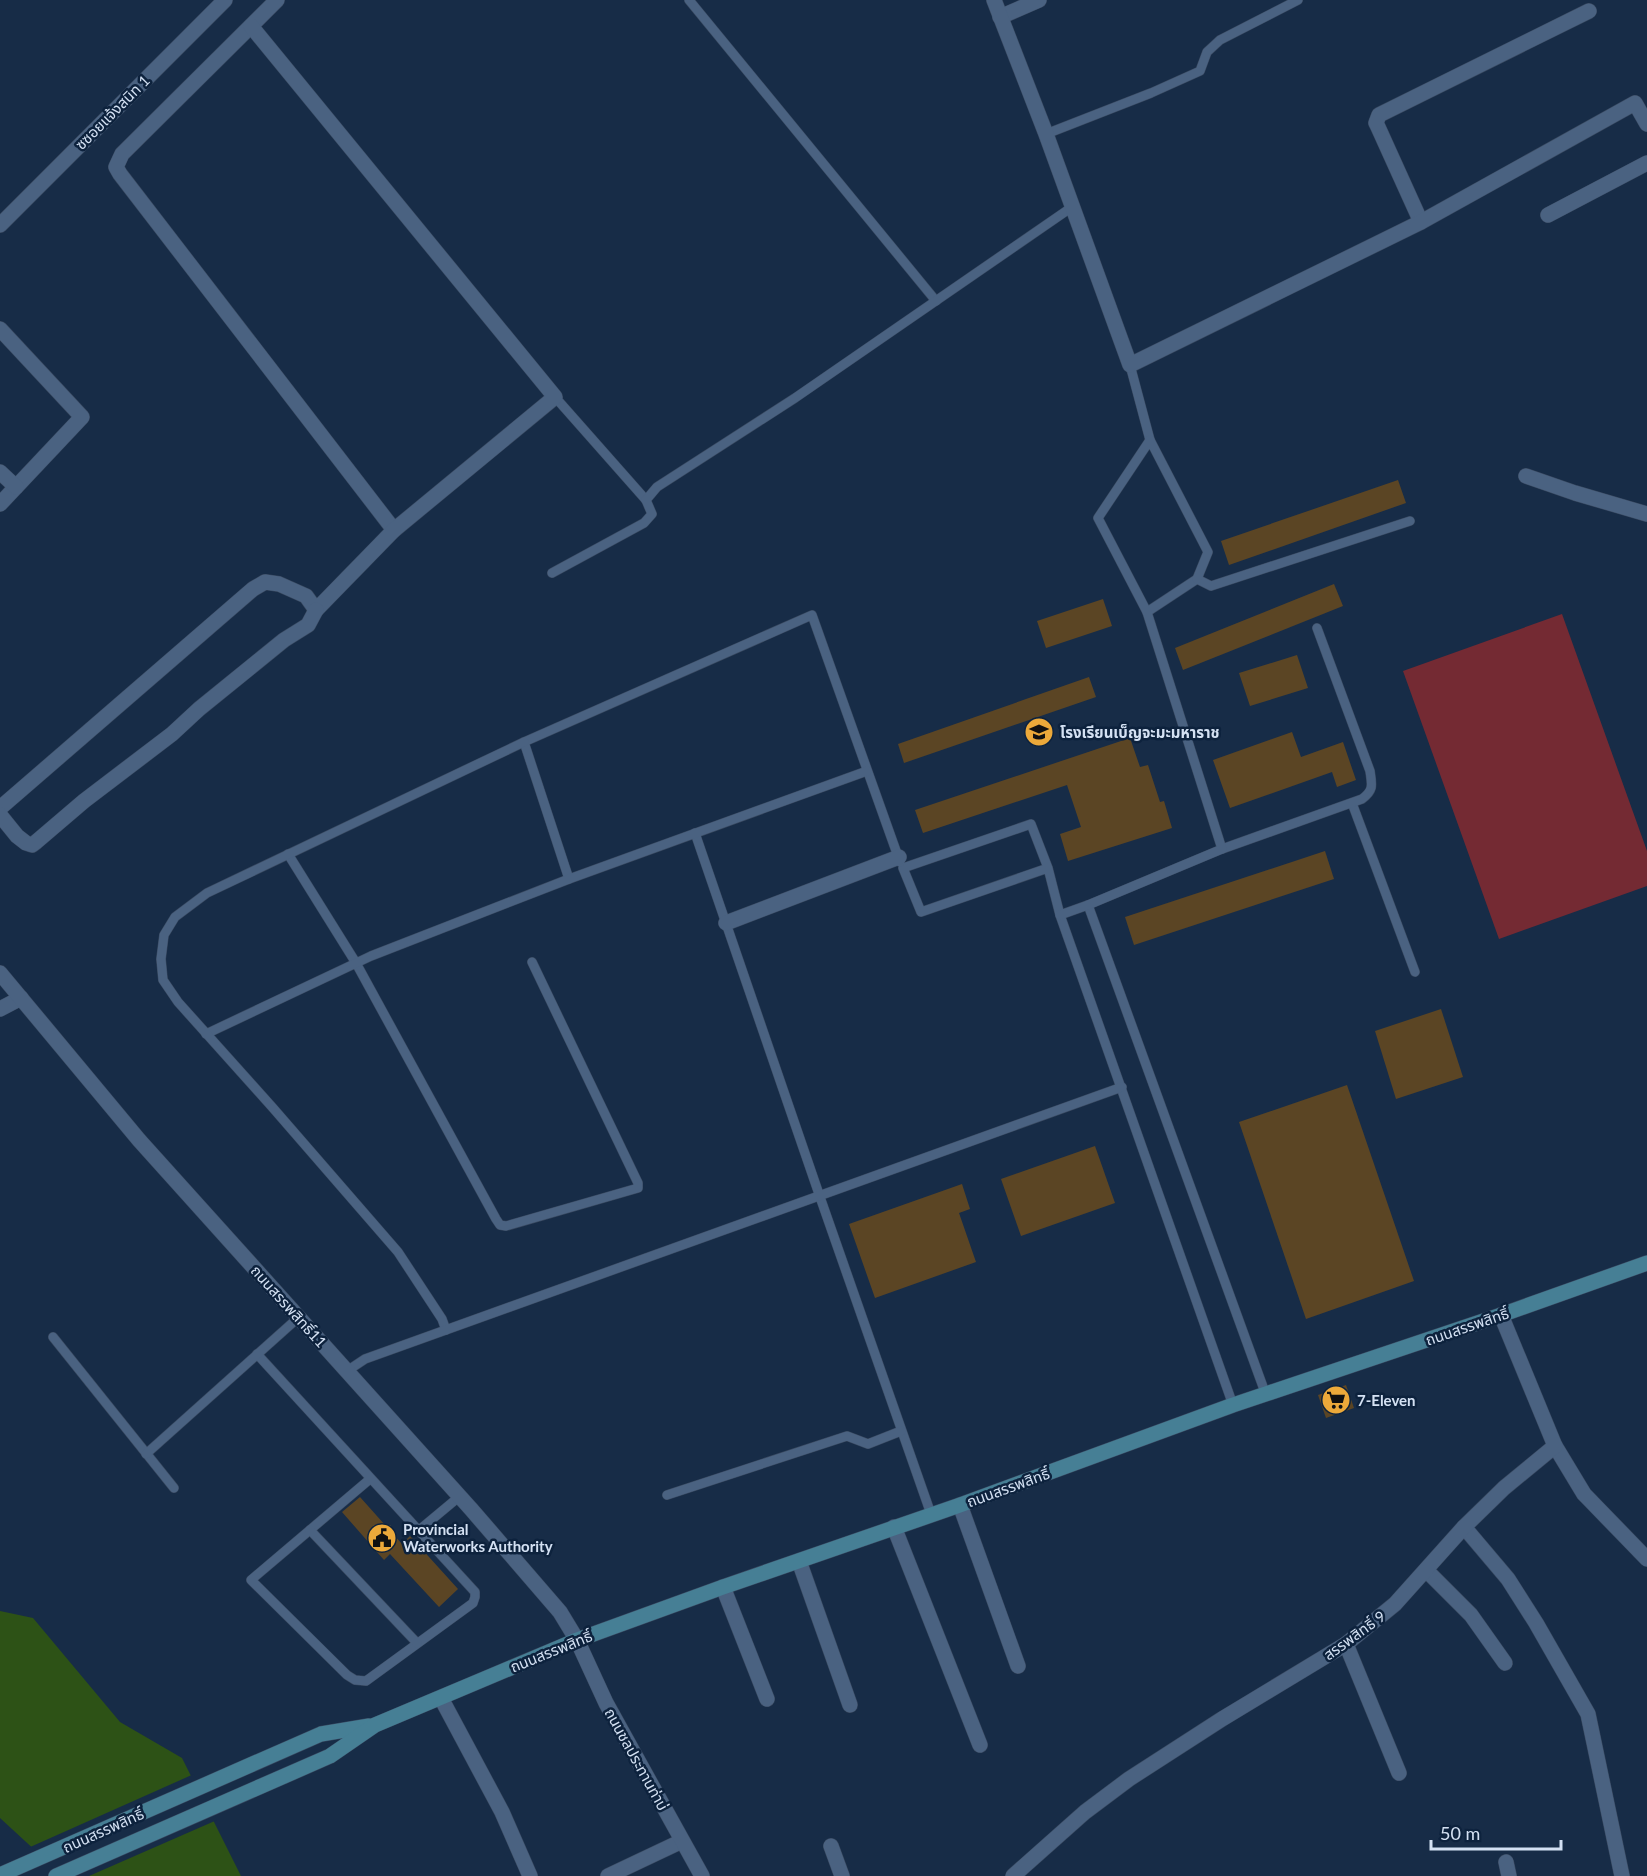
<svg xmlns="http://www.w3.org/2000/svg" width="1647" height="1876" font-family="Lato,'Noto Sans Thai',sans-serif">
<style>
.green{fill:#742a33}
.water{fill:#2d5216}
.pier{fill:#172c47}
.building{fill:#5b4524}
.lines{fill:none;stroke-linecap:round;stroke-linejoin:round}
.service-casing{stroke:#394960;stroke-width:10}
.minor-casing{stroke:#394960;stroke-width:16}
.tertiary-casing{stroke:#394960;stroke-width:16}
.secondary-casing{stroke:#394960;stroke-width:16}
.service{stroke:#4a6281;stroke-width:9}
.minor{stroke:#4a6281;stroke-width:15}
.tertiary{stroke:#4a6281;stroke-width:15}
.secondary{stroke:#467f95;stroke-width:15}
.labels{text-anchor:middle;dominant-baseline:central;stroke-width:5;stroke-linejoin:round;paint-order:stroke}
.street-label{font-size:15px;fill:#d4e1f3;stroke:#0d223d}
.poi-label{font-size:15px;font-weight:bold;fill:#d4e1f3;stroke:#0d223d;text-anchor:start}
</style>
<rect width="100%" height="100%" fill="#172c47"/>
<path class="green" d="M 1562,614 L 1647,851 L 1647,886 L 1499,939 L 1403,671 Z"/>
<path class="water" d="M 0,1611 L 33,1618 L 120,1722 L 182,1758 L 241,1876 L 63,1876 L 0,1818 Z"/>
<path class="pier" d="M 194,1774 L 217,1820 L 89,1876 L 59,1876 L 28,1848 Z"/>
<g class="building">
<path d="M 1398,480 L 1406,503 L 1229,565 L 1221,541 Z"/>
<path d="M 1334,584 L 1343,606 L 1183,670 L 1175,648 Z"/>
<path d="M 1103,599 L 1112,626 L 1046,648 L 1037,621 Z"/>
<path d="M 1297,655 L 1308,688 L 1250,706 L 1239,673 Z"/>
<path d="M 1089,677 L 1096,697 L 904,763 L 898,744 Z"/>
<path d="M 1292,732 L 1301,757 L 1343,742 L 1356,780 L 1337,787 L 1332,772 L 1230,808 L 1213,760 Z"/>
<path d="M 1130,738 L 1140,767 L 1148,765 L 1160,802 L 1164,801 L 1172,828 L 1068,861 L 1060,834 L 1081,827 L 1067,785 L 923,833 L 915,810 Z"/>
<path d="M 1325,851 L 1334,879 L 1134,945 L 1125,917 Z"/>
<path d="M 1441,1009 L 1463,1077 L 1396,1099 L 1375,1031 Z"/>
<path d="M 1347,1085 L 1414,1281 L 1306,1319 L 1239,1122 Z"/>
<path d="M 1095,1146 L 1115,1203 L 1021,1236 L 1001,1179 Z"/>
<path d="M 962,1184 L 970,1209 L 959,1213 L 976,1262 L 875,1298 L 849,1224 Z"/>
<path d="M 1346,1385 L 1354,1408 L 1326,1418 L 1318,1395 Z"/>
<path d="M 360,1497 L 402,1544 L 410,1536 L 458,1589 L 439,1607 L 390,1554 L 384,1560 L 342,1512 Z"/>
</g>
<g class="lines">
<g class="service-casing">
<g id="service">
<path d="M 689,0 L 936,301"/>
<path d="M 1046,134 L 1151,93 L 1200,71 L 1207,52 L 1220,40 L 1298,0"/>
<path d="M 1130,365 L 1150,440"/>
<path d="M 555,397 L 646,500"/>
<path d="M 552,573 L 644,523 L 652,514 L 646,500 L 657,487 L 795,398 L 1072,207"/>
<path d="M 1147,612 L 1197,579 L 1211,586 L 1410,521"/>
<path d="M 1352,803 L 1415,972"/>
<path d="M 695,833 L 820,1197 L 931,1514"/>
<path d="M 1222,849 L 1362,799 C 1374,790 1372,785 1370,771 L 1317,628"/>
<path d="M 288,854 L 356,963 L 496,1219 L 500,1225 L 506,1226 L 638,1188 L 638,1183 L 532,962"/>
<path d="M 1048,868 L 921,912 L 903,868 L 1031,824 L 1048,868 L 1060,915 L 1233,1405"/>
<path d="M 569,879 L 524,742 L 812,615 L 900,862"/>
<path d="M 1088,905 L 1266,1395"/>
<path d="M 1060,915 L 1088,905 L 1222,849 L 1147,612 L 1098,518 L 1150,440 L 1208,552 L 1197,579"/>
<path d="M 206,1034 L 371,956 L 569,879 L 867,771"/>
<path d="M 446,1330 L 442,1319 L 398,1252 L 273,1108 L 178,1002 L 163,980 L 161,959 L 164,935 L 175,917 L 207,893 L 524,742"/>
<path d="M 53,1337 L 174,1488"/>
<path d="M 257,1354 L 475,1592 L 475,1597 L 473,1603 L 366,1681 L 355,1680 L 347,1675 L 251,1580 L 370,1479"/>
<path d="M 347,1371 L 365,1359 L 1122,1087"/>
<path d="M 146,1454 L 299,1317"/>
<path d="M 667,1495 L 847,1436 L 868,1444 L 901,1431"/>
<path d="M 310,1530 L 417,1643"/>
<path d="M 418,1531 L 460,1496"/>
</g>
</g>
<g class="minor-casing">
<g id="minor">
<path d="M 277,0 L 122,154 L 116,167 L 120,174 L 394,530"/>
<path d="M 1000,17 L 1039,0"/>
<path d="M 1548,215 L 1647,163"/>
<path d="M 1421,222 L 1378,127 L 1376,123 L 1379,115 L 1589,11"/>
<path d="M 0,329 L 82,417 L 0,504"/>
<path d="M 0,472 L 16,487"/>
<path d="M 1526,476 L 1575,493 L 1647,514"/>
<path d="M 0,808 L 253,589 L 265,582 L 279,584 L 306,596 L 316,610 L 394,530 L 555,397 L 251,26"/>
<path d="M 0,815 L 17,836 L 26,843 L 32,845 L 36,842 L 84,801 L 172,734 L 199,709 L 284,640 L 308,625 L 316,610"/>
<path d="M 726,923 L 899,857"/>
<path d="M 0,1009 L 21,998"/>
<path d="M 1555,1446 L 1584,1494 L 1647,1559"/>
<path d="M 960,1505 L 1018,1666"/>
<path d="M 894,1527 L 980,1745"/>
<path d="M 1464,1527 L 1508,1579 L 1536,1623 L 1588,1714 L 1622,1876"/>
<path d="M 799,1561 L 850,1705"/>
<path d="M 1426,1570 L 1471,1615 L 1505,1663"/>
<path d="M 723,1587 L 767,1699"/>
<path d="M 1346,1644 L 1399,1773"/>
<path d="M 441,1698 L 502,1812 L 530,1876"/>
<path d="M 831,1846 L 842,1876"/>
<path d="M 1506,1862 L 1509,1876"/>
<path d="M 608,1876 L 682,1841"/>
<path d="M 1013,1876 L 1085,1812 L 1129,1779 L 1222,1719 L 1346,1644 L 1395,1604 L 1464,1527 L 1504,1488 L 1555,1446 L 1501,1315"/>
</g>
</g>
<g class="tertiary-casing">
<g id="tertiary">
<path d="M 994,0 L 1046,134 L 1130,365 L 1421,222 L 1635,103 L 1647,124"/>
<path d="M 0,225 L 225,0"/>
<path d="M 0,973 L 139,1140 L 471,1509 L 560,1612 L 577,1640 L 606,1703 L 702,1876"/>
</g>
</g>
<g class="secondary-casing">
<g id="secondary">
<path d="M 0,1875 L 321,1734 L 369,1726"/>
<path d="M 56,1876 L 330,1756 L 375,1725 L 577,1640 L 723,1587 L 960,1505 L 1233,1405 L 1501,1315 L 1647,1263"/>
</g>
</g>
<use href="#service" class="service"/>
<use href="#minor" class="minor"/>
<use href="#tertiary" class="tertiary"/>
<use href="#secondary" class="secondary"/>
</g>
<defs>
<g id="school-disc" transform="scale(1.5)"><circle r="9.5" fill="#eca93a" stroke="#0d223d"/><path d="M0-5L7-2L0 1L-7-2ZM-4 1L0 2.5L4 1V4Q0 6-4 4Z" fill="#111"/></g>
<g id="supermarket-disc" transform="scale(1.5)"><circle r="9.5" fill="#eca93a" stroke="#0d223d"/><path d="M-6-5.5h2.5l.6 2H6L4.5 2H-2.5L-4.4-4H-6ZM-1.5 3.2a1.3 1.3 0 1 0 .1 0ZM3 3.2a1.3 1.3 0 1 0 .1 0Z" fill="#111"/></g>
<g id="civic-disc" transform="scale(1.5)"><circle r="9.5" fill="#eca93a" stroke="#0d223d"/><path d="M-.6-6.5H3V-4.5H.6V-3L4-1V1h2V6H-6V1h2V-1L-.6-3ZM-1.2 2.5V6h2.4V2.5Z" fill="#111"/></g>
</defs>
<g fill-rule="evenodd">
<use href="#school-disc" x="1039" y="732"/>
<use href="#supermarket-disc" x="1336" y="1400"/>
<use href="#civic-disc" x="382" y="1538"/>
</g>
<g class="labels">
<g class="street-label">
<text transform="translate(112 112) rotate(-45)">ซซอยแจ้งสนิท 1</text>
<text transform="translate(289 1306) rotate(48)">ถนนสรรพสิทธิ์11</text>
<text transform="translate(1467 1326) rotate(-19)">ถนนสรรพสิทธิ์</text>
<text transform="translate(1008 1487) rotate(-20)">ถนนสรรพสิทธิ์</text>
<text transform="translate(1354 1635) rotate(-36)">สรรพสิทธิ์ 9</text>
<text transform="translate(551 1651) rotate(-22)">ถนนสรรพสิทธิ์</text>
<text transform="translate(637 1759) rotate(61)">ถนนชลประทานท่าบ่</text>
<text transform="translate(103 1830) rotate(-24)">ถนนสรรพสิทธิ์</text>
</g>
<g class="poi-label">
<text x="1060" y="732">โรงเรียนเบ็ญจะมะมหาราช</text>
<text x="1357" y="1400">7-Eleven</text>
<text x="403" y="1529">Provincial<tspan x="403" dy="17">Waterworks Authority</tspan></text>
</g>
</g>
<path d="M1431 1840v9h130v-9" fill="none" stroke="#d4e1f3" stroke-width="3"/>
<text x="1440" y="1840" font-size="18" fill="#d4e1f3" stroke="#0d223d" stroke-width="4.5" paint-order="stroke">50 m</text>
</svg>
